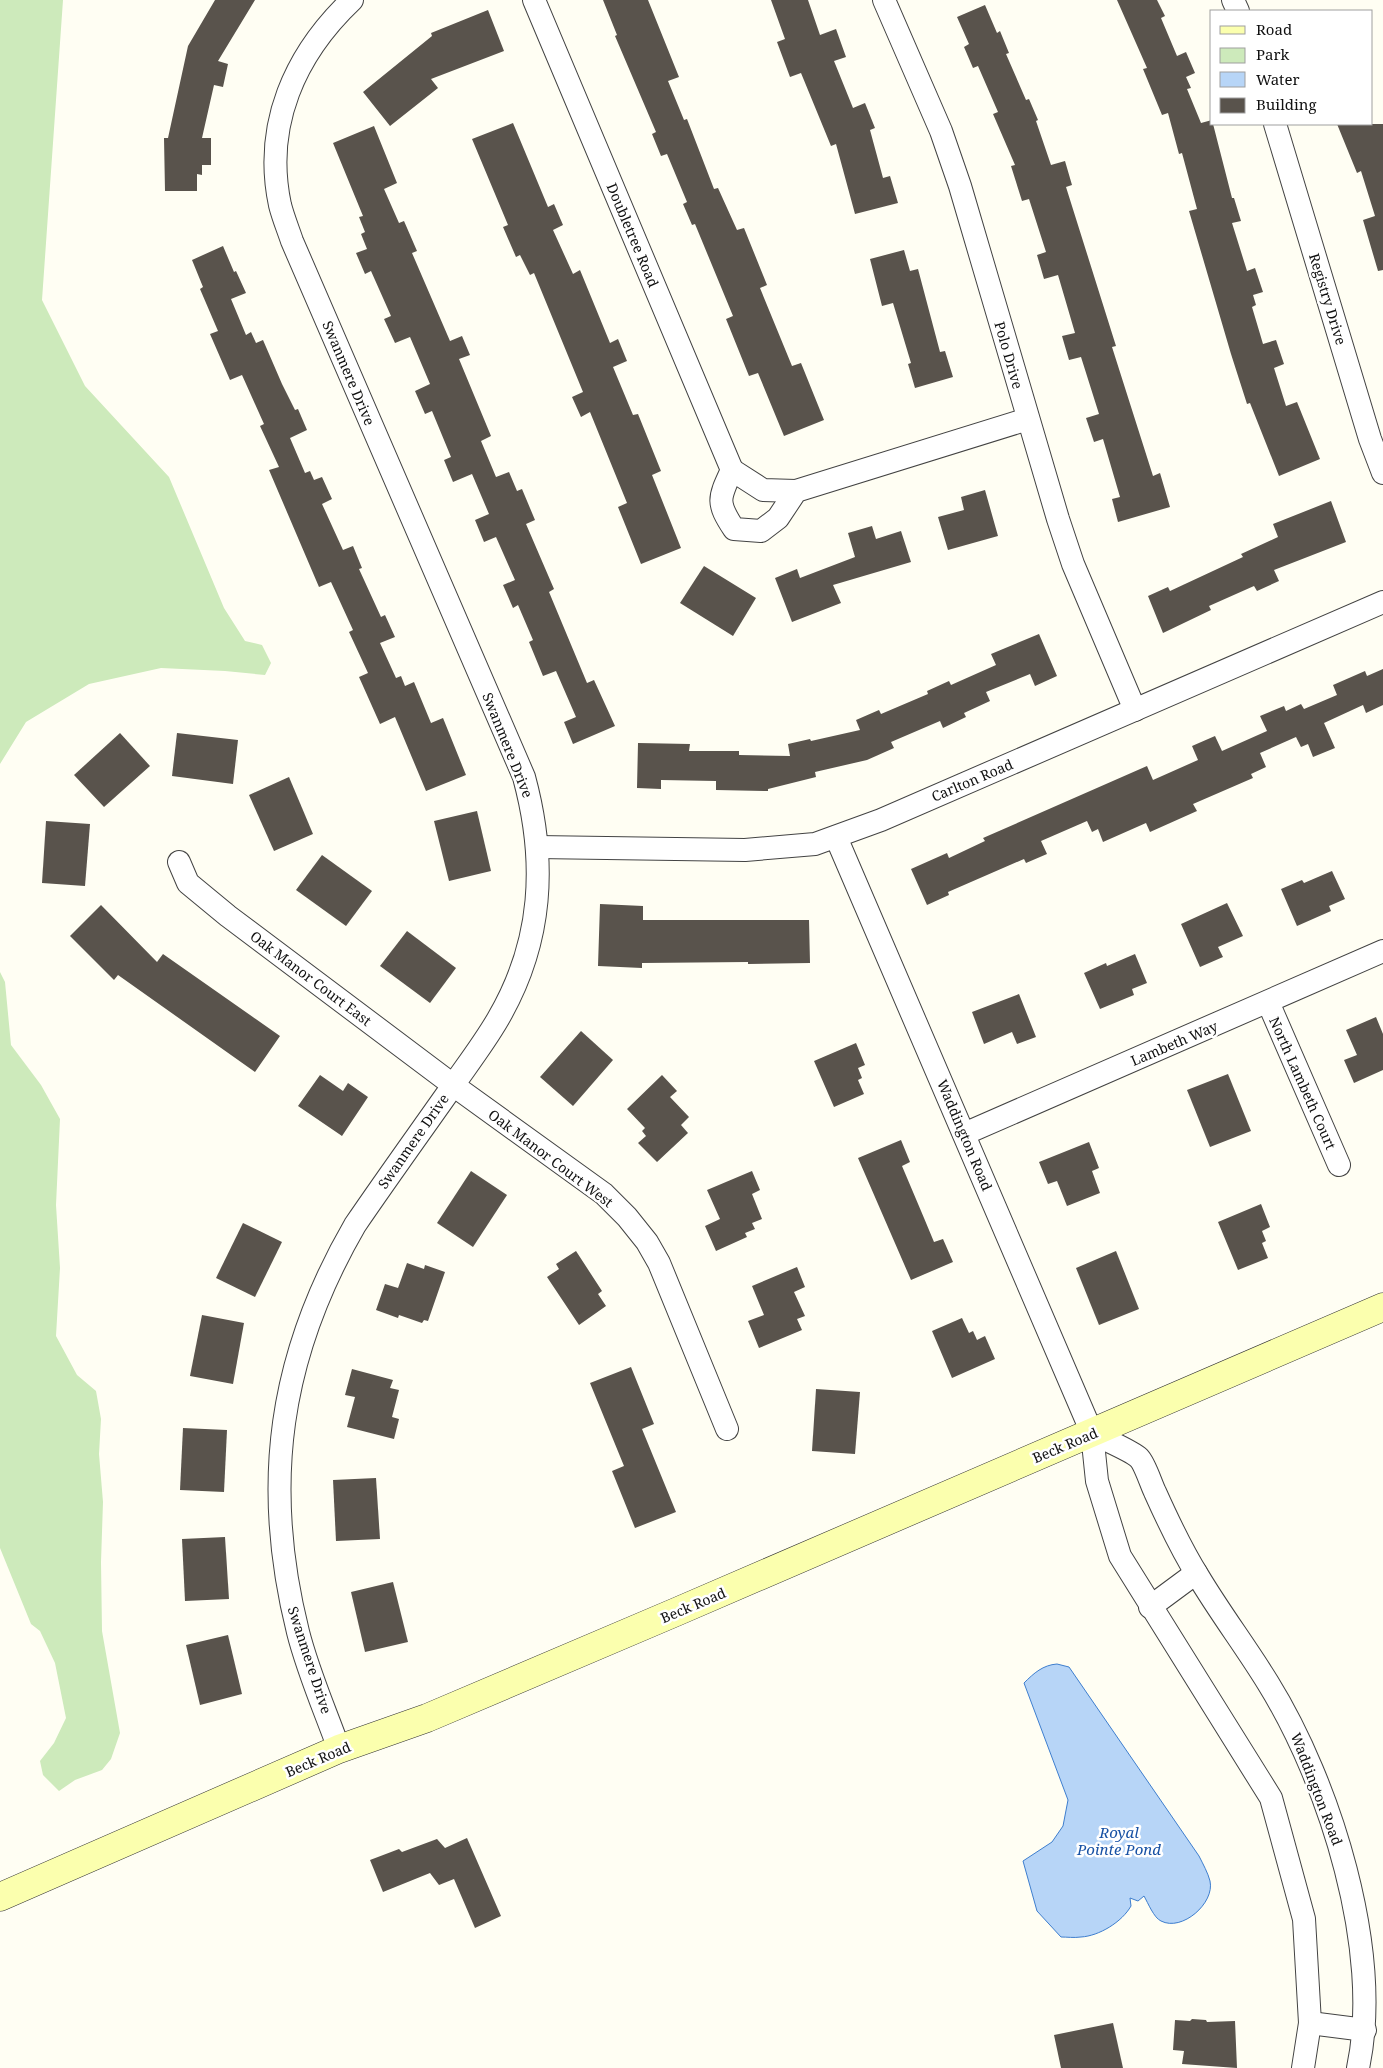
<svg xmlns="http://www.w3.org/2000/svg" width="1383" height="2068" font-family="'Noto Serif',serif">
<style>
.green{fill:#cdeabb}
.water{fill:#b7d5f7;stroke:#3e7ece}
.building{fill:#59534c}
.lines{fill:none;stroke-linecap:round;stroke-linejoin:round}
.minor-casing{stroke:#434343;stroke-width:24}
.secondary-casing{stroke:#323232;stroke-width:29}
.minor{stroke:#fff;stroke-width:22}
.secondary{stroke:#fbffae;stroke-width:28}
.labels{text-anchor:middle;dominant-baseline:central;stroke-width:5;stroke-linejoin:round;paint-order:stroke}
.street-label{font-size:14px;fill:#101010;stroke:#fff}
.water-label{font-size:15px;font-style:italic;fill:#1751a4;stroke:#fff}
</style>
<rect width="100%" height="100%" fill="#fffef3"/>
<g class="green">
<path d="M 0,0 L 63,0 L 42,300 L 85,386 L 169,477 L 224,608 L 245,641 L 262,645 L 271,663 L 265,675 L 225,671 L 161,668 L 89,684 L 26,722 L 0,764 Z"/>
<path d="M 0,972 L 5,982 L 11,1045 L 41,1085 L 60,1119 L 56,1205 L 60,1268 L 56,1336 L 77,1375 L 96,1391 L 101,1419 L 99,1454 L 103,1502 L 101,1562 L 102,1631 L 120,1733 L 111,1759 L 102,1770 L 75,1780 L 59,1791 L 43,1775 L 40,1761 L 54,1743 L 66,1718 L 55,1663 L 40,1631 L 31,1624 L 0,1548 Z"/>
</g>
<path class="water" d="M 1057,1664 L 1069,1667 L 1199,1856 C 1203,1864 1208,1873 1210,1881 C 1215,1903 1182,1932 1161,1921 C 1154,1918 1148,1903 1144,1896 L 1138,1901 L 1130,1898 L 1131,1906 C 1122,1922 1099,1936 1081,1937 C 1074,1938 1067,1937 1061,1937 L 1037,1911 L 1023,1861 L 1052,1842 L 1063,1826 L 1068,1800 L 1024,1683 C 1034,1673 1043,1665 1057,1664 Z"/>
<g class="building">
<path d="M 215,0 L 255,0 L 218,61 L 228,64 L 223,87 L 214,85 L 202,138 L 211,138 L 211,165 L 202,165 L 202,175 L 197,174 L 197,191 L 165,191 L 164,138 L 168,138 L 188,46 Z"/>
<path d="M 603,0 L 648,0 L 679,77 L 668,81 L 684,120 L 687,119 L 714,189 L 718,188 L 737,230 L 744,228 L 767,285 L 760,288 L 792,366 L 801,363 L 824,420 L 784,436 L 758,373 L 749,376 L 726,319 L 733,316 L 695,224 L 692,225 L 683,204 L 687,202 L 667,154 L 661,156 L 652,134 L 656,132 L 615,36 L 617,35 Z"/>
<path d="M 771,0 L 808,0 L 820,35 L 836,29 L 846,57 L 834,61 L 853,108 L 865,103 L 875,128 L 870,130 L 883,178 L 890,176 L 898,203 L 855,214 L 836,144 L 831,146 L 801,73 L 790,77 L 777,42 L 785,39 Z"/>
<path d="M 1117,0 L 1157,0 L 1165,16 L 1161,18 L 1177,56 L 1186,52 L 1195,73 L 1186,77 L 1191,88 L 1187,89 L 1201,123 L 1212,120 L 1232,198 L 1234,198 L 1241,221 L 1232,223 L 1247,271 L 1255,268 L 1263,292 L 1253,295 L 1256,305 L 1252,307 L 1263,344 L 1276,340 L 1284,364 L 1274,368 L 1286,406 L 1297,402 L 1320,459 L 1279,476 L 1250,403 L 1247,404 L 1231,354 L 1189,211 L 1197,209 L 1182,153 L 1179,154 L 1168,113 L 1162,115 L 1143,69 L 1147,68 Z"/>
<path d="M 985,5 L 997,33 L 1000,31 L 1009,53 L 1006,54 L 1026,100 L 1029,99 L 1038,120 L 1036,121 L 1051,165 L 1065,161 L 1072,185 L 1066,187 L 1116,346 L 1112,347 L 1153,476 L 1160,473 L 1170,507 L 1118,522 L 1112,499 L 1120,497 L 1103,439 L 1094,442 L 1086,418 L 1099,414 L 1081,357 L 1069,360 L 1062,336 L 1075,333 L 1058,275 L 1044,279 L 1037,255 L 1046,252 L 1029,199 L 1022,201 L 1011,166 L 1015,165 L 993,114 L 998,112 L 978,66 L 973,68 L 964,47 L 969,44 L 957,17 Z"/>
<path d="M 488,10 L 504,51 L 431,79 L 438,88 L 390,126 L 363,92 L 432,36 L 431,33 Z"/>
<path d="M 513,123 L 548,207 L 554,204 L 563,225 L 553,230 L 573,274 L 580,270 L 610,343 L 618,339 L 627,361 L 613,367 L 633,415 L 638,414 L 661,471 L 652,475 L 681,548 L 641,564 L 618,507 L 627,503 L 590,412 L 581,417 L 572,397 L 583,392 L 534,273 L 530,275 L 520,255 L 516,257 L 503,227 L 508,225 L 472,139 Z"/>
<path d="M 1337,124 L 1383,124 L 1383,270 L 1378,271 L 1363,220 L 1375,216 L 1361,171 L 1357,173 Z"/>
<path d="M 374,126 L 397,183 L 384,189 L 399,223 L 404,221 L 417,251 L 412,253 L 450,341 L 462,336 L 470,355 L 459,359 L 491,436 L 481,441 L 496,477 L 509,472 L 517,491 L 522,489 L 535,520 L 526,524 L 554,589 L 549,592 L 587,683 L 594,680 L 615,726 L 573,744 L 564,722 L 576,717 L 556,671 L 543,676 L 529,642 L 533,640 L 518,605 L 513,608 L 503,585 L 515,580 L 496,537 L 484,542 L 475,520 L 489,514 L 472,474 L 453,482 L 444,460 L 451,457 L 432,411 L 425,414 L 415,391 L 430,384 L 410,337 L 395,343 L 384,319 L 391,316 L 371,271 L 365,274 L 356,253 L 367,249 L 361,234 L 365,232 L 359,217 L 363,216 L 333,143 Z"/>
<path d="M 223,246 L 234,272 L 236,271 L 246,293 L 231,299 L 246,335 L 251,332 L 256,343 L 263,340 L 282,384 L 295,410 L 298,409 L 307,430 L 290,438 L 305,473 L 310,471 L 314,480 L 322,477 L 332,499 L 322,504 L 343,550 L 353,546 L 362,568 L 359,569 L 381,617 L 385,615 L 395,637 L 380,643 L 396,678 L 401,676 L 405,686 L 414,682 L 431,723 L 443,718 L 466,775 L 426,791 L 395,717 L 380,724 L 359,677 L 368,673 L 349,632 L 353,630 L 331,582 L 319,587 L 269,470 L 279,467 L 260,426 L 264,424 L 242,375 L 230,380 L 210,334 L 218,331 L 200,289 L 203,287 L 192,260 Z"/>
<path d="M 904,250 L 910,271 L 918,269 L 940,352 L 945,351 L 953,377 L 915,388 L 908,364 L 911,363 L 893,303 L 882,306 L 870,259 Z"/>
<path d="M 985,490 L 998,536 L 948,550 L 938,517 L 964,510 L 961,497 Z"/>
<path d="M 1331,501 L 1346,542 L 1274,570 L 1279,581 L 1257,591 L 1254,586 L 1209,606 L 1211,610 L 1163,633 L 1148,596 L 1168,587 L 1170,591 L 1243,557 L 1241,554 L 1278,537 L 1273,524 Z"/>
<path d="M 872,526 L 876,539 L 901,531 L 911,562 L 833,585 L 841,603 L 792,622 L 775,578 L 797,569 L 800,578 L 855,557 L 848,533 Z"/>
<path d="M 704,566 L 756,598 L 733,636 L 680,603 Z"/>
<path d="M 1039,634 L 1057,676 L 1035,686 L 1030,674 L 986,692 L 990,701 L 964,713 L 966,717 L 943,728 L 940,721 L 891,742 L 894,748 L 867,760 L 815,772 L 816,777 L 768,789 L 768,791 L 716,790 L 716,781 L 661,780 L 661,789 L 637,788 L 638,743 L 690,744 L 689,751 L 739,751 L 739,755 L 790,756 L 788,744 L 810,739 L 811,741 L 860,730 L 856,720 L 879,710 L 881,714 L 928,694 L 927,691 L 949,681 L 951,685 L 996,665 L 991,654 Z"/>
<path d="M 1383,669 L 1383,705 L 1366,713 L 1363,705 L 1324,723 L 1335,748 L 1313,757 L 1308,744 L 1301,747 L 1296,737 L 1260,753 L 1266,767 L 1251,774 L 1253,778 L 1193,804 L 1197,811 L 1150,832 L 1146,823 L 1103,842 L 1098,829 L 1092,832 L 1087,821 L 1041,841 L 1047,854 L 1026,863 L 1024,859 L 948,892 L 949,895 L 927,905 L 911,869 L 947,853 L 949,858 L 985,841 L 983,838 L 1147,766 L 1153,780 L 1198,760 L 1192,746 L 1215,736 L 1222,751 L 1267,731 L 1260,716 L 1284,706 L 1286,711 L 1301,704 L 1304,709 L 1337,695 L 1333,685 L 1365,671 L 1367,676 Z"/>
<path d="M 120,733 L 150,766 L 104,807 L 74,775 Z"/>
<path d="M 177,733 L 238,740 L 233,784 L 172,776 Z"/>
<path d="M 289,777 L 313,834 L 274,851 L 249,795 Z"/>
<path d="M 477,811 L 491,871 L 449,881 L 434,821 Z"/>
<path d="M 46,821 L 90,824 L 85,886 L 42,883 Z"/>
<path d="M 322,855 L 372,891 L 346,926 L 296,890 Z"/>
<path d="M 1332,871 L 1345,899 L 1329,906 L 1331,911 L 1297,926 L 1281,889 L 1302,880 L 1304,883 Z"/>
<path d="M 1227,903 L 1243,936 L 1218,947 L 1223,957 L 1200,967 L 1181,924 Z"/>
<path d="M 600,904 L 643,906 L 643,920 L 809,920 L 810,963 L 748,964 L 748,962 L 642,963 L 642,968 L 598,966 Z"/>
<path d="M 101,905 L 157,962 L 163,954 L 280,1036 L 255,1072 L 118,975 L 114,980 L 70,936 Z"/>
<path d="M 407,931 L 456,968 L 430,1003 L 380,966 Z"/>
<path d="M 1135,954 L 1147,983 L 1132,989 L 1134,995 L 1100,1009 L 1084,973 L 1106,963 L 1107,966 Z"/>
<path d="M 1019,994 L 1036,1037 L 1017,1044 L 1012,1032 L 984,1044 L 972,1012 Z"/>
<path d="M 1376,1017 L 1383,1034 L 1383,1070 L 1354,1083 L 1344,1060 L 1357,1055 L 1346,1030 Z"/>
<path d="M 581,1031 L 613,1060 L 573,1106 L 540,1077 Z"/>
<path d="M 856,1043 L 865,1065 L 858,1068 L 862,1078 L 858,1080 L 864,1094 L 834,1107 L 814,1061 Z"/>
<path d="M 1228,1074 L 1251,1131 L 1210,1147 L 1187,1090 Z"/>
<path d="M 320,1075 L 343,1091 L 348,1083 L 368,1097 L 342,1136 L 298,1106 Z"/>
<path d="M 662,1075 L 677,1091 L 670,1097 L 689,1117 L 681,1125 L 688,1133 L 657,1162 L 638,1143 L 646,1136 L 642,1131 L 645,1128 L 627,1109 Z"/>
<path d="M 901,1140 L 910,1162 L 902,1166 L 924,1218 L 934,1242 L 943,1239 L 953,1262 L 911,1280 L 858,1158 Z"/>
<path d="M 1089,1142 L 1099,1168 L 1092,1171 L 1100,1193 L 1067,1206 L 1057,1181 L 1048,1184 L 1039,1162 Z"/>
<path d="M 471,1171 L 507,1195 L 473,1247 L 437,1223 Z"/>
<path d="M 752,1171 L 760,1190 L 752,1194 L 762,1219 L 752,1223 L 755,1229 L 745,1233 L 747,1237 L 716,1251 L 705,1226 L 720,1219 L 707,1190 Z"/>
<path d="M 1261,1204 L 1270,1227 L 1262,1231 L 1266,1241 L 1262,1243 L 1268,1258 L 1238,1270 L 1218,1222 Z"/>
<path d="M 243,1223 L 282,1242 L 255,1297 L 216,1278 Z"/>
<path d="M 576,1251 L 602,1291 L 598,1294 L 606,1306 L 579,1325 L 547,1277 L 559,1269 L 556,1264 Z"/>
<path d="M 1116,1251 L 1139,1309 L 1099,1325 L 1076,1268 Z"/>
<path d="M 407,1263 L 424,1269 L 425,1265 L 445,1272 L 428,1321 L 424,1320 L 422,1323 L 399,1315 L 398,1318 L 376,1310 L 385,1284 L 398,1288 Z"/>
<path d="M 797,1267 L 805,1287 L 794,1292 L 805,1316 L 797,1319 L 802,1330 L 759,1348 L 748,1321 L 764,1315 L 752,1286 Z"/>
<path d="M 202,1315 L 244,1323 L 233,1384 L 190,1376 Z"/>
<path d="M 962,1318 L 969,1333 L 973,1331 L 977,1340 L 985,1336 L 995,1359 L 952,1378 L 932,1331 Z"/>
<path d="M 631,1367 L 654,1424 L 642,1429 L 676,1512 L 635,1528 L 612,1471 L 624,1466 L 590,1383 Z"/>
<path d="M 352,1369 L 393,1380 L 390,1388 L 399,1390 L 392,1417 L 399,1419 L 394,1439 L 347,1427 L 355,1397 L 345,1395 Z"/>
<path d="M 816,1389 L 860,1392 L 855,1454 L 812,1451 Z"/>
<path d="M 183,1428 L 227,1430 L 224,1492 L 180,1490 Z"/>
<path d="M 376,1478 L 380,1539 L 336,1541 L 333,1480 Z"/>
<path d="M 225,1537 L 229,1599 L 185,1601 L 182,1539 Z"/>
<path d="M 393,1582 L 408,1642 L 365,1652 L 351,1592 Z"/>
<path d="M 228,1635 L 242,1694 L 200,1705 L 186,1645 Z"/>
<path d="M 467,1838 L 501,1916 L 475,1928 L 454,1879 L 439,1885 L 430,1873 L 383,1892 L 370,1860 L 399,1849 L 402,1852 L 437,1839 L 445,1848 Z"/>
<path d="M 1192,2019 L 1206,2020 L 1207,2022 L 1235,2021 L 1237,2068 L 1182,2064 L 1184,2051 L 1173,2050 L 1175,2020 L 1190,2021 Z"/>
<path d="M 1113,2023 L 1123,2068 L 1061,2068 L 1054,2035 Z"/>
</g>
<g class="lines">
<g class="minor-casing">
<g id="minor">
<path d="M 534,0 L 732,470 C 719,498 716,502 734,529 L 761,531 L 778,518 L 796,491 L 1028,419"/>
<path d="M 884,0 L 941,131 L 960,186 L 1058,519 L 1073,564 L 1135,710"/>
<path d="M 1233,0 L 1238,11"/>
<path d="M 1275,124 L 1370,439 L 1383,473"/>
<path d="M 732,470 L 763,490 L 796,491"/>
<path d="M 836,837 L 1092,1433 L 1097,1481 L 1120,1556 L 1271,1798 L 1304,1919 L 1310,2023 L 1303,2068"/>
<path d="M 537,847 L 745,850 L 815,844 L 881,820 L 1383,602"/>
<path d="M 179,862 L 188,883 L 228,916 L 453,1085 L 604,1194 L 627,1217 L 647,1242 L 659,1263 L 727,1429"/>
<path d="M 1268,1002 L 1339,1165"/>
<path d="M 964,1134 L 1383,951"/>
<path d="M 1092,1433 C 1103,1439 1132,1451 1139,1458 C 1145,1464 1151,1484 1155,1492 C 1168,1521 1181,1549 1198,1576 C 1220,1613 1246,1647 1268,1683 C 1330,1783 1383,1951 1358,2068"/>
<path d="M 1150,1607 L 1196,1573"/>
<path d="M 339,1749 C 325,1710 308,1672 298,1632 C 261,1484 279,1356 355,1225 C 385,1181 416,1138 447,1094 C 464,1069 483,1045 498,1019 C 543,942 547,862 524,777 L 292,241 C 288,229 283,217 280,205 C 263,125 295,54 352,0"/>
<path d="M 1310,2023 L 1365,2030"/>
</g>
</g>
<g class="secondary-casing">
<path id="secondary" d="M 0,1897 L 339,1749 L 427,1718 L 676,1612 L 1383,1307"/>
</g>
<use href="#minor" class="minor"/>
<use href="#secondary" class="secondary"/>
</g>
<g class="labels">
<g class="street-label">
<text transform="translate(633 235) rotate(67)">Doubletree Road</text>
<text transform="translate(1328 299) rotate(73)">Registry Drive</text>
<text transform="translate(1009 355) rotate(74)">Polo Drive</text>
<text transform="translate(349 373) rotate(67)">Swanmere Drive</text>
<text transform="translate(508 745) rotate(68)">Swanmere Drive</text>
<text transform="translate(972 780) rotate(-23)">Carlton Road</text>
<text transform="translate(311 978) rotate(37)">Oak Manor Court East</text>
<text transform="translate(1174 1043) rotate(-23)">Lambeth Way</text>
<text transform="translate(1303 1083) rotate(66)">North Lambeth Court</text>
<text transform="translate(965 1135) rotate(67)">Waddington Road</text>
<text transform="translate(413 1141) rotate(-55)">Swanmere Drive</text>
<text transform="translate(551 1158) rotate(37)">Oak Manor Court West</text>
<text transform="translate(1065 1445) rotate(-23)">Beck Road</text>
<text transform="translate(693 1605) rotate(-23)">Beck Road</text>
<text transform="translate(310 1660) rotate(72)">Swanmere Drive</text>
<text transform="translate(318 1759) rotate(-23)">Beck Road</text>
<text transform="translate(1317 1789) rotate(69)">Waddington Road</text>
</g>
<g class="water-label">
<text x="1119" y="1832">Royal<tspan x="1119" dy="17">Pointe Pond</tspan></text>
</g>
</g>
<rect x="1210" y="10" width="162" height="115" fill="#ffffff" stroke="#9f9f9f"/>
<rect x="1220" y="26" width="25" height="8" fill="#fbffae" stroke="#9f9f9f"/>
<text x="1256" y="35" font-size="15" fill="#101010">Road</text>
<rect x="1220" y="48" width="25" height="15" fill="#cdeabb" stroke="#9f9f9f"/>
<text x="1256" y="60" font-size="15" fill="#101010">Park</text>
<rect x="1220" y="72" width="25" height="15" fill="#b7d5f7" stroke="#9f9f9f"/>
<text x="1256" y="85" font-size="15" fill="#101010">Water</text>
<rect x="1220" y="98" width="25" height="15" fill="#59534c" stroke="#9f9f9f"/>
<text x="1256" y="110" font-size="15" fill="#101010">Building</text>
</svg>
